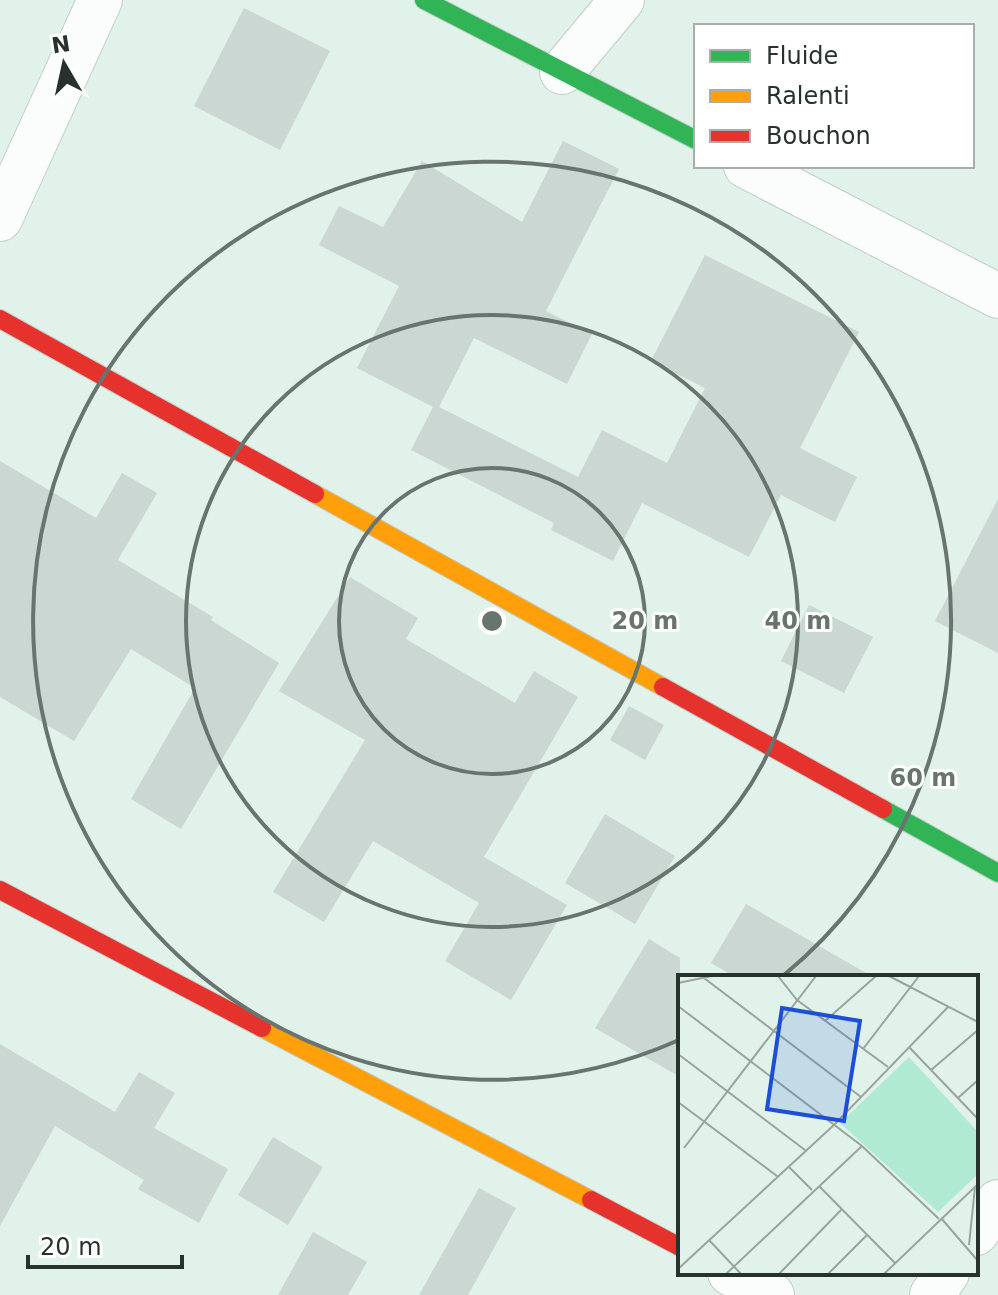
<svg xmlns="http://www.w3.org/2000/svg" width="998" height="1295" font-family="'DejaVu Sans',sans-serif">
<style>
.building{fill:#cad7d2}
.lines{fill:none;stroke-linecap:round;stroke-linejoin:round}
.street-casing{stroke:#c1cec8;stroke-width:46}
.fast-casing{stroke:#c1cec8;stroke-width:20}
.slow-casing{stroke:#c1cec8;stroke-width:20}
.jam-casing{stroke:#c1cec8;stroke-width:20}
.street{stroke:#fafdfc;stroke-width:44}
.fast{stroke:#30b455;stroke-width:18}
.slow{stroke:#ff9f0a;stroke-width:18}
.jam{stroke:#e5322d;stroke-width:18}
.ring{fill:none;stroke:#68756f;stroke-width:4}
.inset-road{fill:none;stroke:#97a59e;stroke-width:2}
.view{fill:#1d4ed8;fill-opacity:0.15;stroke:#1d4ed8;stroke-width:4}
.inset-edge{fill:none;stroke:#27322d;stroke-width:4}
.centre{fill:#68756f;stroke:#fff;stroke-width:4}
.ring-label{font-size:24px;text-anchor:middle;font-weight:bold;fill:#68756f;stroke:#fff;stroke-width:6;stroke-linejoin:round;paint-order:stroke}
</style>
<rect width="100%" height="100%" fill="#e1f2ea"/>
<g class="building">
<path d="M 244,8 L 330,51 L 280,150 L 194,106 Z"/>
<path d="M 563,141 L 619,169 L 546,311 L 592,334 L 567,384 L 474,338 L 439,407 L 578,477 L 602,430 L 667,463 L 705,388 L 651,361 L 705,255 L 859,332 L 800,448 L 857,477 L 835,522 L 781,495 L 749,557 L 642,503 L 613,561 L 551,530 L 554,523 L 411,450 L 433,407 L 357,368 L 399,286 L 319,245 L 339,206 L 383,227 L 422,161 L 522,222 Z"/>
<path d="M 0,461 L 96,518 L 122,473 L 157,493 L 118,560 L 213,617 L 211,620 L 279,663 L 181,829 L 131,799 L 195,688 L 131,649 L 74,741 L 0,697 Z"/>
<path d="M 998,499 L 998,653 L 935,621 Z"/>
<path d="M 350,577 L 418,618 L 406,639 L 515,703 L 534,671 L 578,697 L 484,857 L 567,905 L 511,1000 L 445,961 L 479,903 L 373,841 L 324,922 L 273,892 L 365,740 L 279,691 Z"/>
<path d="M 809,605 L 873,637 L 844,693 L 781,661 Z"/>
<path d="M 629,706 L 664,725 L 645,760 L 610,740 Z"/>
<path d="M 605,814 L 675,856 L 635,924 L 565,883 Z"/>
<path d="M 746,904 L 873,977 L 735,977 L 711,963 Z"/>
<path d="M 649,939 L 680,958 L 680,1077 L 595,1028 Z"/>
<path d="M 0,1044 L 115,1112 L 139,1072 L 175,1093 L 154,1128 L 228,1169 L 199,1223 L 138,1189 L 144,1180 L 55,1126 L 0,1226 Z"/>
<path d="M 273,1137 L 323,1167 L 288,1225 L 238,1195 Z"/>
<path d="M 479,1188 L 516,1208 L 468,1295 L 419,1295 Z"/>
<path d="M 313,1232 L 367,1262 L 348,1295 L 278,1295 Z"/>
</g>
<g class="lines">
<g class="street-casing">
<g id="street">
<path d="M 562,72 L 622,0"/>
<path d="M 746,166 L 998,296"/>
<path d="M 0,219 L 100,0"/>
<path d="M 976,1233 L 998,1202"/>
<path d="M 730,1273 L 772,1295"/>
<path d="M 932,1295 L 947,1273"/>
</g>
</g>
<g class="fast-casing">
<g id="fast">
<path d="M 424,0 L 696,140"/>
<path d="M 883,809 L 998,873"/>
</g>
</g>
<g class="slow-casing">
<g id="slow">
<path d="M 315,494 L 663,687"/>
<path d="M 262,1028 L 591,1200"/>
</g>
</g>
<g class="jam-casing">
<g id="jam">
<path d="M 0,319 L 315,494"/>
<path d="M 663,687 L 883,809"/>
<path d="M 0,890 L 262,1028"/>
<path d="M 591,1200 L 680,1247"/>
</g>
</g>
<use href="#street" class="street"/>
<use href="#fast" class="fast"/>
<use href="#slow" class="slow"/>
<use href="#jam" class="jam"/>
</g>
<g class="ring">
<circle cx="492" cy="621" r="153"/>
<circle cx="492" cy="621" r="306"/>
<path d="M679 1040A459 459 0 1 1 784 975"/>
</g>
<g transform="translate(678 975)">
<rect width="300" height="300" fill="#e1f2ea"/>
<path d="M 231,82 L 300,157 L 300,199 L 260,237 L 162,148 Z" fill="#b1ead2"/>
<path class="inset-road" d="M 100,1 L 119,25 L 210,92M 211,1 L 300,47M 26,3 L 183,122M 0,8 L 34,1M 0,31 L 184,171 L 261,244M 147,46 L 198,1M 231,72 L 300,144M 185,74 L 241,1M 0,79 L 127,175M 253,95 L 300,55M 280,123 L 300,105M 0,127 L 99,201M 6,173 L 138,1M 110,191 L 134,215M 141,211 L 217,288M 263,243 L 300,286M 31,265 L 63,299M 291,270 L 297,212M 0,294 L 157,149 L 270,32M 48,299 L 184,171M 101,299 L 164,234M 150,299 L 189,260M 206,299 L 300,209"/>
<path class="view" d="M 104,33 L 182,46 L 166,146 L 89,134 Z"/>
<rect width="300" height="300" class="inset-edge"/>
</g>
<circle cx="492" cy="621" r="12" class="centre"/>
<g class="ring-label">
<text x="645" y="629">20 m</text>
<text x="798" y="629">40 m</text>
<text x="923" y="786">60 m</text>
</g>
<rect x="694" y="24" width="280" height="144" fill="#ffffff" stroke="#a9adab" stroke-width="2"/>
<rect x="710" y="50" width="40" height="12" fill="#30b455" stroke="#a9adab" stroke-width="2"/>
<text x="766" y="64" font-size="24" fill="#27322d">Fluide</text>
<rect x="710" y="90" width="40" height="12" fill="#ff9f0a" stroke="#a9adab" stroke-width="2"/>
<text x="766" y="104" font-size="24" fill="#27322d">Ralenti</text>
<rect x="710" y="130" width="40" height="12" fill="#e5322d" stroke="#a9adab" stroke-width="2"/>
<text x="766" y="144" font-size="24" fill="#27322d">Bouchon</text>
<g transform="translate(64 64) rotate(351)" stroke="#ffffff" stroke-width="6" paint-order="stroke">
<path d="M0-6L14 30L0 20L-14 30Z" fill="#27322d"/>
<text y="-12" font-size="22" font-weight="bold" text-anchor="middle" fill="#27322d">N</text>
</g>
<path d="M28 1255v12h154v-12" fill="none" stroke="#27322d" stroke-width="4"/>
<text x="40" y="1255" font-size="24" fill="#27322d" stroke="#ffffff" stroke-width="6" paint-order="stroke">20 m</text>
</svg>
